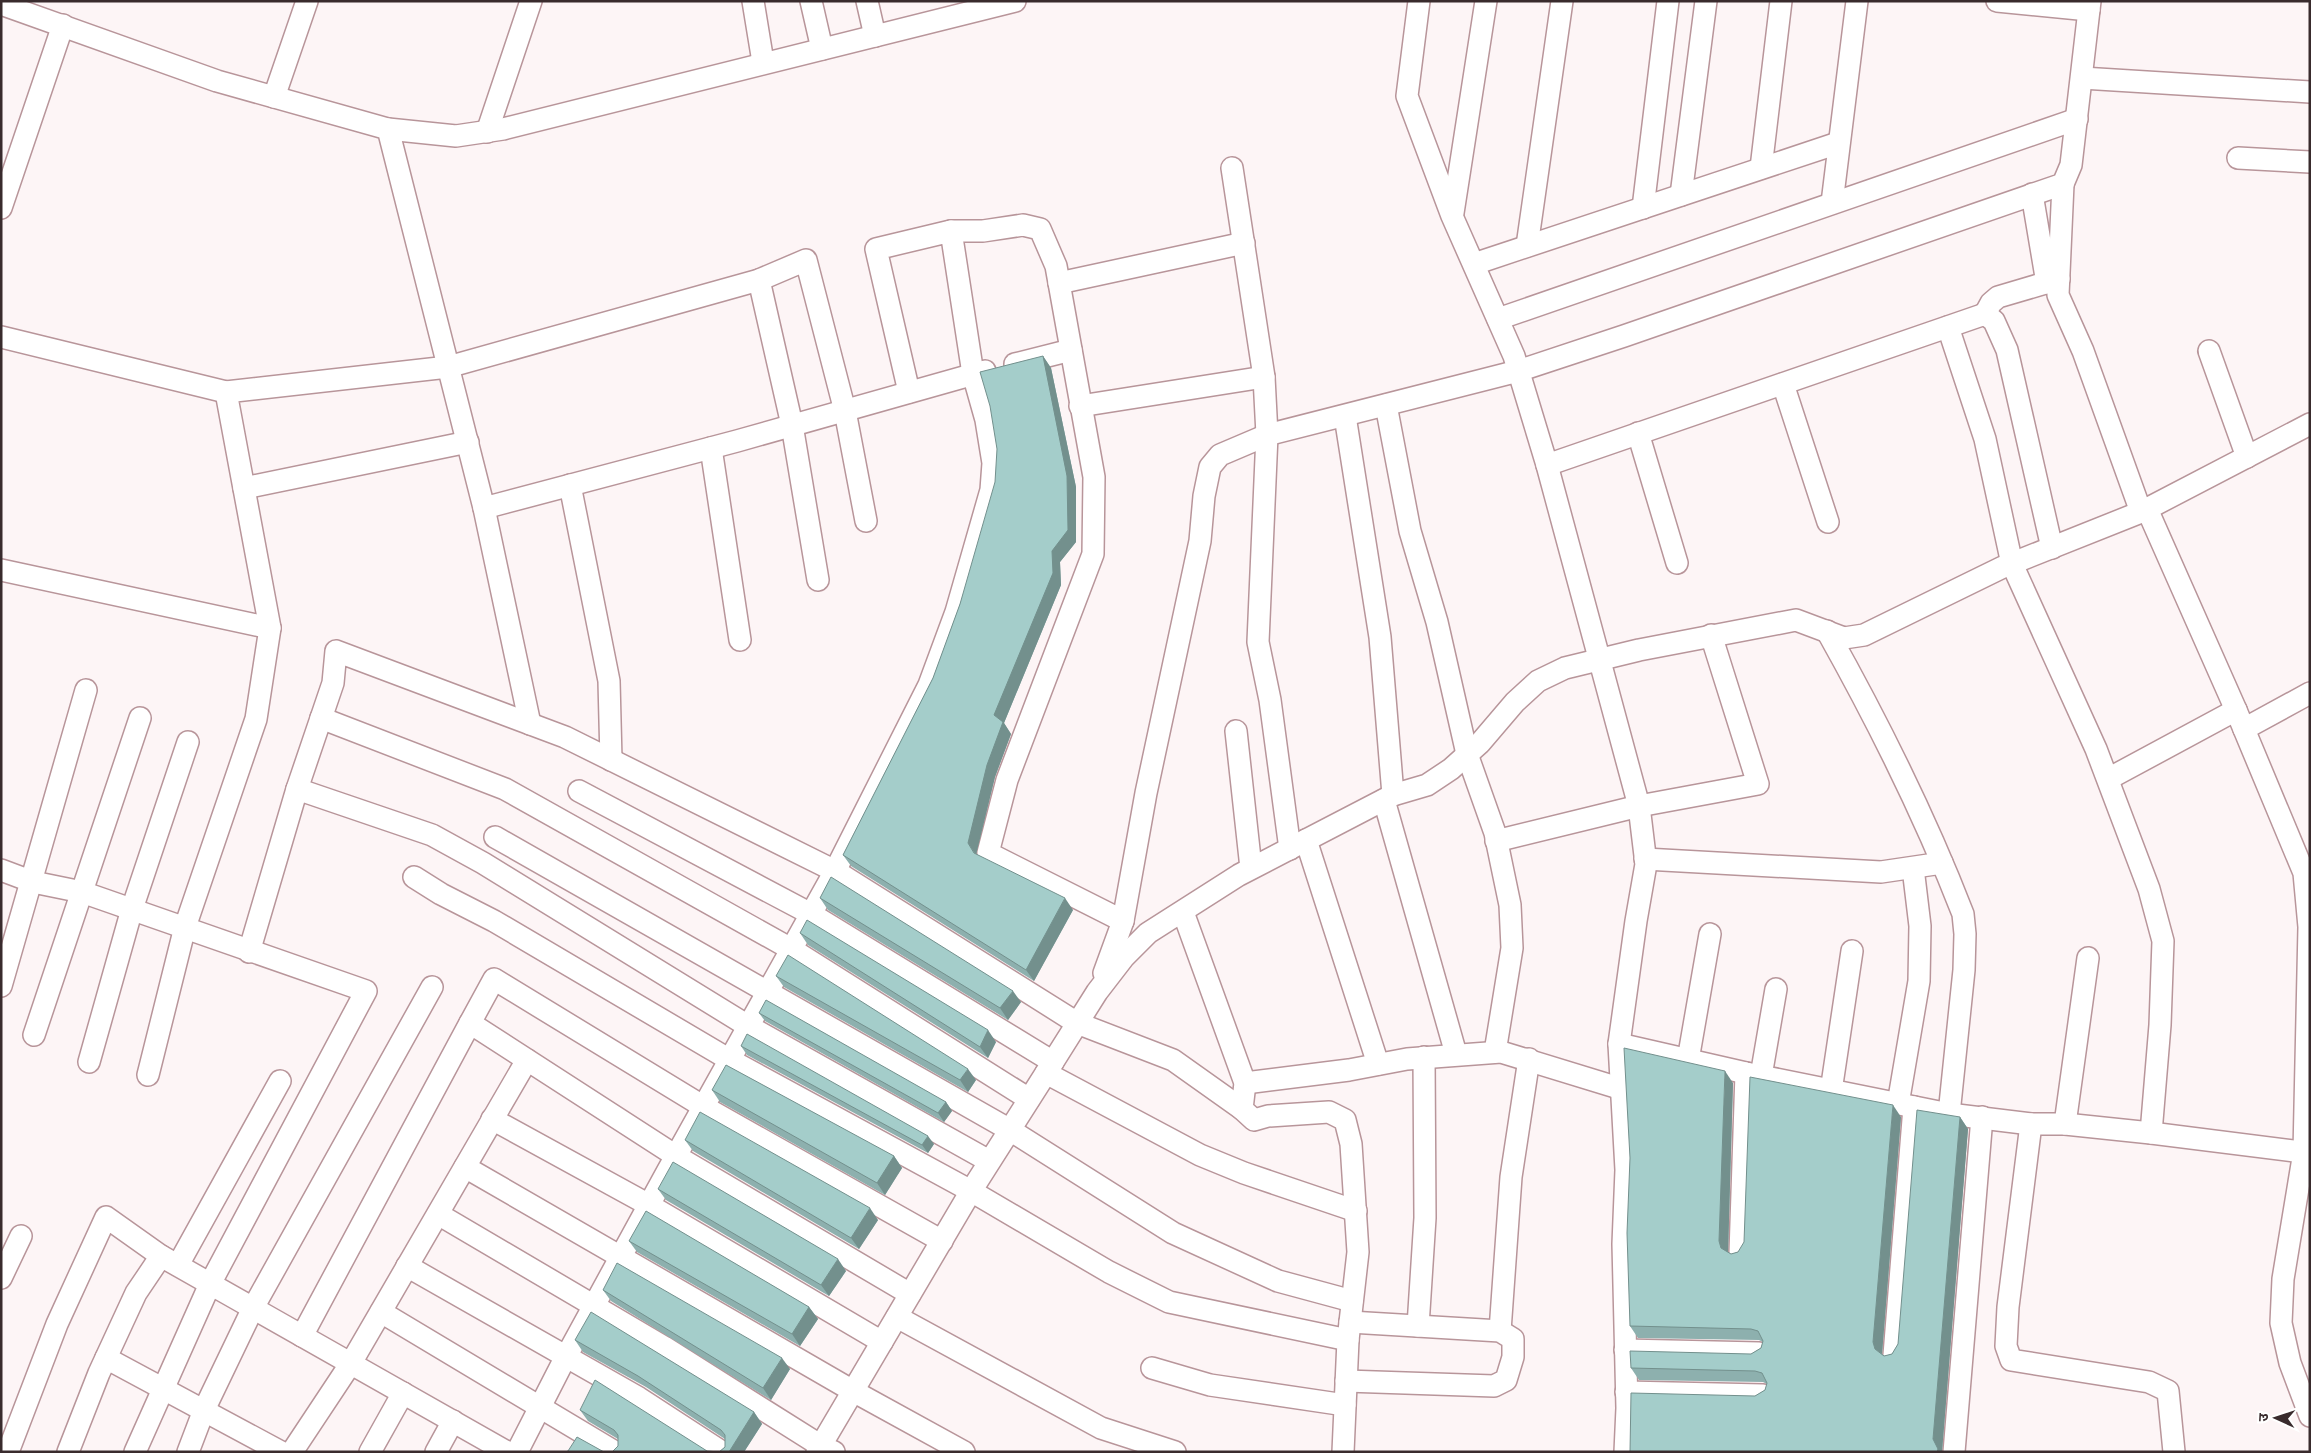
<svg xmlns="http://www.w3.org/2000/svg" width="2311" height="1453" font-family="Roboto,'Noto Sans Devanagari',sans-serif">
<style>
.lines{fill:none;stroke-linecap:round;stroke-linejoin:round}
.minor-casing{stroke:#b8959a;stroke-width:24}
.minor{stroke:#fff;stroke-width:21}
.wall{fill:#8db0ae}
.shaded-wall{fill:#73908d}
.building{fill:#a4cdca;stroke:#73908d}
</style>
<rect width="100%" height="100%" fill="#fdf5f6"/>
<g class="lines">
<g class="minor-casing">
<g id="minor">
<path d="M 753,1 L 763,62"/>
<path d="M 811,1 L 822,49"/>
<path d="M 867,1 L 875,36"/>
<path d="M 1419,1 L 1407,96 L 1452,216 L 1514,356 L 1547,465 L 1639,806 L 1646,864 L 1636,921 L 1619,1044 L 1626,1170 L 1623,1244 L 1627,1408 L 1625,1452"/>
<path d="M 1997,1 L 2089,10"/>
<path d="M 1,4 L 217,81 L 388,129 L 484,508 L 737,441 L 985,371"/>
<path d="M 2082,78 L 2310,92"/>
<path d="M 274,97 L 307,1"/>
<path d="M 388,129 L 456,136 L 503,129 L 1015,1"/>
<path d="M 487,132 L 531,1"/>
<path d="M 2238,158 L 2310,162"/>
<path d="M 1232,168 L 1264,377 L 1267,435 L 1258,642 L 1270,700 L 1290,849"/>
<path d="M 1761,168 L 1781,1"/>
<path d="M 2063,184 L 2058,295 L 2083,351 L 2141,512"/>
<path d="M 2032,194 L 2047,283"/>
<path d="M 1681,195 L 1706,1"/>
<path d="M 1832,203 L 1857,1"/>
<path d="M 1,208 L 63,25"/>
<path d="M 1643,208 L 1668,1"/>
<path d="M 1453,213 L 1486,1"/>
<path d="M 951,231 L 983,231 L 1023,225 L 1040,229 L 1056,266 L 1094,477 L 1093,554 L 1007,780 L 988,853 L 1123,921"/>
<path d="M 1527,246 L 1562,1"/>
<path d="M 1474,264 L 1838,143"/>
<path d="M 759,280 L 792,425 L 818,580"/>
<path d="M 1059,283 L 1244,243"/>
<path d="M 1985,314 L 1991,303 L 1998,297 L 2059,279"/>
<path d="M 1498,319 L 2077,119"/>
<path d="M 1948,327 L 1985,439 L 2012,564 L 2096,749 L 2149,889 L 2163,941 L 2160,1025 L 2151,1133"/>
<path d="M 1,337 L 226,392"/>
<path d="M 2209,351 L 2247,457"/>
<path d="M 1015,364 L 1071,350"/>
<path d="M 1783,384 L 1828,522"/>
<path d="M 1386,405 L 1410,531 L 1437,622 L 1467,754 L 1495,833 L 1510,905 L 1512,948 L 1495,1052"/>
<path d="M 1080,406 L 1264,377"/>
<path d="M 1345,416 L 1380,637 L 1393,795"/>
<path d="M 1638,433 L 1677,563"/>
<path d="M 711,448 L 740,640"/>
<path d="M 1547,465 L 1985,314 L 1994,321 L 2007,350 L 2052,548"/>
<path d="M 570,485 L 609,681 L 611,760"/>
<path d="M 244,488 L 468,442"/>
<path d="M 484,508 L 530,724"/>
<path d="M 2147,509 L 2236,710 L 2304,873 L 2309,927 L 2304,1152 L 2283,1279 L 2281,1323 L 2290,1363 L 2310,1416"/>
<path d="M 1,570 L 270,628"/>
<path d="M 1827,631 C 1878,722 1925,816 1963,914 L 1965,934 L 1964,970 L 1949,1114"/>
<path d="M 321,718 L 505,789 L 791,949 L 1029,1099"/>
<path d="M 2244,729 L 2310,693"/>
<path d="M 1236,731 L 1251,868"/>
<path d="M 2108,779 L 2236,710"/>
<path d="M 297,789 L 432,835 L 483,863 L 748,1026 L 989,1161"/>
<path d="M 579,791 L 811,914 L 1053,1062"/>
<path d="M 1384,800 L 1456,1054"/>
<path d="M 495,837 L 1010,1130 L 1173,1233 L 1278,1281 L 1352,1301"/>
<path d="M 1306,840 L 1378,1064"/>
<path d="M 1496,841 L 1639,806 L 1758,784 L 1711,635"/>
<path d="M 1645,859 L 1881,872 L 1942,863"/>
<path d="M 1,870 L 33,882 L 82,892 L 366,991 L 210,1284 L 135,1452"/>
<path d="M 414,877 L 441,894 L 494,921 L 730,1060 L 971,1191 L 1109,1272 L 1169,1302 L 1348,1340"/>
<path d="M 1183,912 L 1245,1083 L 1242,1109 L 1254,1120 L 1268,1116 L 1329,1112 L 1345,1120 L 1351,1144 L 1358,1252 L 1348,1340 L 1343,1452"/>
<path d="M 249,952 L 297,789 L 333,683 L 336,651 L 565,737 L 835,871 L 1077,1023 L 1173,1060 L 1242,1109"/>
<path d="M 1104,973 L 1123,921 L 1146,793 L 1200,541 L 1204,496 L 1210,467 L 1220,455 L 1267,435 L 1518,371 L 1624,336 L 2063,184 L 2071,165 L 2090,1"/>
<path d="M 1,986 L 86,690"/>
<path d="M 470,1023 L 494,979 L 704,1107 L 942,1241"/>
<path d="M 34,1035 L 140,718"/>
<path d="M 1619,1044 L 1746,1073 L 1949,1114 L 2031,1124 L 2065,1124 L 2151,1133 L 2310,1153"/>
<path d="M 1688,1060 L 1710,934"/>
<path d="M 89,1062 L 132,909 L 188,742"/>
<path d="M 1046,1073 L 1200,1155 L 1244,1173 L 1356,1211"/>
<path d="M 148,1075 L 185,927 L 256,719 L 270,628 L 226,392 L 448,367 L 759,280 L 806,260 L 845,411 L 866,521"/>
<path d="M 1761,1076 L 1776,989"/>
<path d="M 1245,1083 L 1349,1070 L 1407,1059 L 1501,1052 L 1622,1089"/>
<path d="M 1831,1091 L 1852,951"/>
<path d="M 1898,1104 L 1919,981 L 1920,926 L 1913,868"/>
<path d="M 492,1119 L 649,1205 L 882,1342"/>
<path d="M 2031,1124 L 2008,1307 L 2006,1346 L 2011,1360 L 2149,1382 L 2168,1391 L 2174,1452"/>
<path d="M 2065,1124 L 2088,958"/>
<path d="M 465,1167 L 853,1391 L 964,1452"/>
<path d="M 438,1214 L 664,1347 L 821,1446 L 834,1452"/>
<path d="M 1740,1253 L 1746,1073"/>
<path d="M 178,1265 L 280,1081"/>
<path d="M 407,1266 L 639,1398 L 722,1452"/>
<path d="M 1,1278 L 21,1236"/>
<path d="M 381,1312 L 615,1452"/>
<path d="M 897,1317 L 1101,1428 L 1175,1452"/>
<path d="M 1418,1326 L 1425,1218 L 1424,1057"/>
<path d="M 1500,1331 L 1511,1177 L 1529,1059"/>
<path d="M 302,1336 L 470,1023 L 676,1156 L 910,1294"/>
<path d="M 1625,1350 L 1759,1353"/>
<path d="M 1894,1355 L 1914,1107"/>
<path d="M 106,1358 L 281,1452"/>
<path d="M 1152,1368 L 1210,1385 L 1345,1405"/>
<path d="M 1346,1381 L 1494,1386 L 1506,1380 L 1513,1357 L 1513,1339 L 1500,1331 L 1350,1322"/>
<path d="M 1626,1392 L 1763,1395"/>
<path d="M 8,1452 L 57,1324 L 106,1217 L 161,1256 L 507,1452"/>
<path d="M 68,1452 L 99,1373 L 136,1293 L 161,1256"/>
<path d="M 188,1452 L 204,1410 L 253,1308 L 432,987"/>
<path d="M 292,1452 L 351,1363 L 527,1060"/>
<path d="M 370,1452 L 403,1393"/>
<path d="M 436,1452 L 453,1421"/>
<path d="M 517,1452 L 561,1366 L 667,1172 L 835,871 L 929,685 L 956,612 L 991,490 L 993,463 L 986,420 L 973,374 L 951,231 L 876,249 L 909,392"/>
<path d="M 817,1452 L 971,1191 L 1046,1073 L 1097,992 L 1124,957 L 1148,933 L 1239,875 L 1393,795 L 1427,785 L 1451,769 L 1480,743 L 1515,702 L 1538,681 L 1565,668 L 1639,650 L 1796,620 L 1844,638 L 1864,635 L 2003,567 L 2141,512 L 2310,424"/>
<path d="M 1954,1452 L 1982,1117"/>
</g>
</g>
<use href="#minor" class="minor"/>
</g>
<g class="wall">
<path d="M 1043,356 L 1051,368 L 1076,487 L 1076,542 L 1060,562 L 1061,585 L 1004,723 L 1011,734 L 995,777 L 976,854 L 1073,910 L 1034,981 L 851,866 L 843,855 L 933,678 L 960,604 Z"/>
<path d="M 820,898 L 1021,1002 L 1008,1020 L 828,910 Z"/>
<path d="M 800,933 L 996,1042 L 988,1058 L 808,945 Z"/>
<path d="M 776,976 L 976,1080 L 968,1092 L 784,987 Z"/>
<path d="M 759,1013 L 946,1102 L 952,1111 L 944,1122 L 765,1021 Z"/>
<path d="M 741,1046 L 934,1144 L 928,1153 L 747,1055 Z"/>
<path d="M 1733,1083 L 1728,1252 L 1731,1254 L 1738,1252 L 1901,1117 L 1882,1354 L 1884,1356 L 1892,1354 L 1898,1344 L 1960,1117 L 1968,1129 L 1942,1451 L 1755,1396 L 1765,1390 L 1767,1384 L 1763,1382 L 1639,1380 L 1631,1368 L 1751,1354 L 1761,1348 L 1763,1342 L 1759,1340 L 1638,1338 L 1630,1326 Z"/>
<path d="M 712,1090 L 894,1156 L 902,1168 L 885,1195 L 720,1102 Z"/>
<path d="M 685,1140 L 878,1220 L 859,1249 L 693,1151 Z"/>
<path d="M 658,1189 L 846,1271 L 829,1296 L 666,1200 Z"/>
<path d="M 629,1241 L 809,1307 L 818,1319 L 800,1346 L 637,1252 Z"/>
<path d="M 603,1290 L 790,1369 L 771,1400 L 611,1301 Z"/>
<path d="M 575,1340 L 754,1412 L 762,1424 L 744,1452 L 612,1452 L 618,1446 L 618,1439 L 588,1421 L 580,1410 L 707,1451 L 719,1452 L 725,1447 L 725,1439 L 646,1387 L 583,1352 Z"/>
</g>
<g class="shaded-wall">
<path d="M 1043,356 L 1051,368 L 1076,487 L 1076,542 L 1060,562 L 1061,585 L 1004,723 L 1011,734 L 995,777 L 976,855 L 968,843 L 994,715 Z"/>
<path d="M 1065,898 L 1073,910 L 1034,981 L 1026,970 Z"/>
<path d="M 1013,991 L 1021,1002 L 1008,1020 L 1000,1008 Z"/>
<path d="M 988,1030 L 996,1042 L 988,1058 L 980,1047 Z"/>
<path d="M 968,1069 L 976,1080 L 968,1092 L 960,1080 Z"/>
<path d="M 1725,1071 L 1733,1083 L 1728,1253 L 1721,1248 L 1719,1241 Z"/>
<path d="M 946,1102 L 952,1111 L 944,1122 L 938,1113 Z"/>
<path d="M 1893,1105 L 1901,1117 L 1882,1354 L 1875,1349 L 1873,1342 Z"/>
<path d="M 1960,1117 L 1968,1129 L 1942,1452 L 1937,1452 L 1933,1439 Z"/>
<path d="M 928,1136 L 934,1144 L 928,1153 L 922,1145 Z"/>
<path d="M 894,1156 L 902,1168 L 885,1195 L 877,1183 Z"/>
<path d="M 870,1208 L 878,1220 L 859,1249 L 851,1238 Z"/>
<path d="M 838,1259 L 846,1271 L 829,1296 L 821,1285 Z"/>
<path d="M 809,1307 L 818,1319 L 800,1346 L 792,1334 Z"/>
<path d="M 782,1358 L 790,1369 L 771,1400 L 763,1388 Z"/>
<path d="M 754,1412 L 762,1424 L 744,1452 L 729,1452 Z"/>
</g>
<g class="building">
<path d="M 1043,356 L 1067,476 L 1068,530 L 1052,551 L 1053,573 L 994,715 L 1003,722 L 987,765 L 968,843 L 974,853 L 1065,898 L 1026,970 L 843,855 L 933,678 L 960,604 L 995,482 L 997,449 L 990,406 L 980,372 Z"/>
<path d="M 831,877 L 1013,991 L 1000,1008 L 820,898 Z"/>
<path d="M 807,920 L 988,1030 L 980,1047 L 800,933 Z"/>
<path d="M 788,955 L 968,1069 L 960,1080 L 776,976 Z"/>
<path d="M 766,1000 L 946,1102 L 938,1113 L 759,1013 Z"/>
<path d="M 747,1034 L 928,1136 L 922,1145 L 741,1046 Z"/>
<path d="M 1624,1048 L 1725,1071 L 1719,1241 L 1721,1248 L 1731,1254 L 1738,1252 L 1744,1242 L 1750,1077 L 1893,1105 L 1873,1342 L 1875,1349 L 1884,1356 L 1892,1354 L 1898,1344 L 1917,1110 L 1960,1117 L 1933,1439 L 1938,1449 L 1937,1452 L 1630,1452 L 1631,1393 L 1755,1396 L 1765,1390 L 1767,1383 L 1762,1373 L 1755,1371 L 1631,1368 L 1630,1351 L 1751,1354 L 1761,1348 L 1763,1341 L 1758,1331 L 1751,1329 L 1630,1326 L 1627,1233 L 1630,1158 Z"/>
<path d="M 726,1065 L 894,1156 L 877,1183 L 712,1090 Z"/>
<path d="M 700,1112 L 870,1208 L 851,1238 L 685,1140 Z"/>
<path d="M 673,1162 L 838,1259 L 821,1285 L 658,1189 Z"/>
<path d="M 646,1211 L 809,1307 L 792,1334 L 629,1241 Z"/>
<path d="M 617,1263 L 782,1358 L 763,1388 L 603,1290 Z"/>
<path d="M 591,1312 L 754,1412 L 729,1452 L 612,1452 L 618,1446 L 618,1435 L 614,1430 L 580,1410 L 595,1380 L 707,1451 L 719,1452 L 725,1447 L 725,1435 L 721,1430 L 638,1376 L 575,1340 Z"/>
<path d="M 577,1437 L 604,1452 L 565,1452 L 568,1451 Z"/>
</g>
<rect width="2311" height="1453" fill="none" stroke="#392b2d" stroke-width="5"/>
<g transform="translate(2276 1418) rotate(273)" stroke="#ffffff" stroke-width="4" paint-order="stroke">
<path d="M0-4L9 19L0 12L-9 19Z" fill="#392b2d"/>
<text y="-8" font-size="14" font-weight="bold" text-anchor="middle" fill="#392b2d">उ</text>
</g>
</svg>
